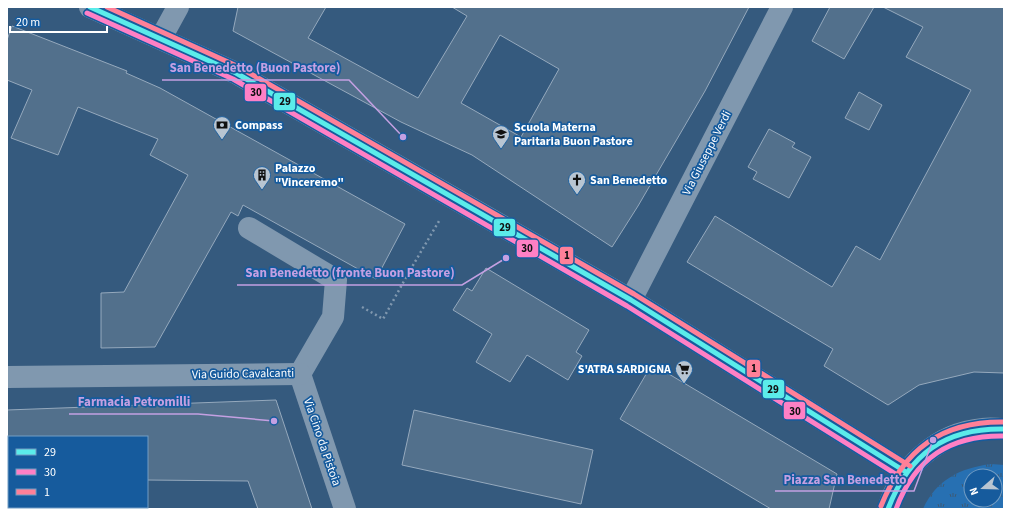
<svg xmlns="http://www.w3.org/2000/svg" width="1011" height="516" font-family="'Source Sans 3',sans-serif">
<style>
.grass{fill:url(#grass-tufts);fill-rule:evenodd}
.building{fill:#52708c;stroke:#95a9bd;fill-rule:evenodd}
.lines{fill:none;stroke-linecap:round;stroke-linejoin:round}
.path{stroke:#8098af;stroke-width:2.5;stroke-dasharray:2 3;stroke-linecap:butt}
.minor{stroke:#8098af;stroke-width:22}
.major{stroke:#7e96ad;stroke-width:22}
.bus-1-casing{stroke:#165b9d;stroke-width:8}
.bus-2-casing{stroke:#165b9d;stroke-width:8}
.bus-3-casing{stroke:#165b9d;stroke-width:8}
.bus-1{stroke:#5becea;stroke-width:5}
.bus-2{stroke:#ff80c5;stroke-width:5}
.bus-3{stroke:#ff8098;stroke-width:5}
.labels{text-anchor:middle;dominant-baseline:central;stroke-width:3.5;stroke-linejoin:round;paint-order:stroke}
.poi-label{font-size:12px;font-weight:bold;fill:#fff;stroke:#165b9d;text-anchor:start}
.street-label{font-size:12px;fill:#fff;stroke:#165b9d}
.leader{fill:none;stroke:#c4a0e2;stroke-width:1.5}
.callout-dot{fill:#c4a0e2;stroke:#165b9d;stroke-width:1.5}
.callout-label{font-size:13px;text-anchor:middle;font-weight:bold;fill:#c4a0e2;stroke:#165b9d;stroke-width:3.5;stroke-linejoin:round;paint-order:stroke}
.line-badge{stroke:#165b9d;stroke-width:1.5}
.pale-badge-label{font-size:11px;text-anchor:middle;font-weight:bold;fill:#111}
</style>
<defs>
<pattern id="grass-tufts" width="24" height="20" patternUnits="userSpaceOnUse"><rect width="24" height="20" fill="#2770b2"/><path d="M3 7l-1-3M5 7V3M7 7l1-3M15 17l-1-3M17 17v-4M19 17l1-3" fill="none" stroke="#3d5a75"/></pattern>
</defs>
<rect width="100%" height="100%" fill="#355a7e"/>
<path class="grass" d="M 991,464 L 1004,465 L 1004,509 L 923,509 C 936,480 960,468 991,464 ZM 971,476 L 995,476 L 995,500 L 971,500 Z"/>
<g class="building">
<path d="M 238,7 L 326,7 L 308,38 L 418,98 L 467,16 L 452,7 L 749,7 L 705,91 L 638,206 L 612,247 L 472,155 L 401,122 L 233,31 ZM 500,35 L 559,69 L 521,137 L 461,103 Z"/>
<path d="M 830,7 L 874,7 L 844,59 L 812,41 Z"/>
<path d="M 883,7 L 1004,7 L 1004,373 L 974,372 L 919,385 L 888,405 L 824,366 L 833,349 L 687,262 L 715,216 L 832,287 L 856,246 L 880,260 L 971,90 L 906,57 L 923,27 Z"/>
<path d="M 12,26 L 127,71 L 126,73 L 160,88 L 405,224 L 376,279 L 243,205 L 238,216 L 231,212 L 155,347 L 101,348 L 101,293 L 124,292 L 188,175 L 150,155 L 158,139 L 78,107 L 58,155 L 11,138 L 32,90 L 7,80 L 7,40 Z"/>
<path d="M 859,92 L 882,105 L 869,130 L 845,118 Z"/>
<path d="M 769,129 L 795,143 L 792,147 L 811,157 L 789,198 L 753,179 L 757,172 L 748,167 Z"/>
<path d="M 486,268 L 589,330 L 576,352 L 582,356 L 568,380 L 527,355 L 510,382 L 476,362 L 492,334 L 453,310 L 467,288 L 472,291 Z"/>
<path d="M 652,364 L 837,474 L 829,509 L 771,509 L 620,419 Z"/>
<path d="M 276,400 L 312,509 L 258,509 L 248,481 L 147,480 L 147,437 L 7,437 L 7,410 Z"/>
<path d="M 414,410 L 593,450 L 581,504 L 402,465 Z"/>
</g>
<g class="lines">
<path class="path" d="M 362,307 L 383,319 L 409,272 L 439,221"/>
<g class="minor">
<path d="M 161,38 L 178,7"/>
<path d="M 249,228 L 336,280 L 333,317 L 300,374"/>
<path d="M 631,300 L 782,7"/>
<path d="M 300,374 L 345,509"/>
<path d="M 7,377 L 300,374"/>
</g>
<g class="major">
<path d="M 90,7 L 236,73 L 631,300 L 906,472"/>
<path d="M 888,509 C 901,467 937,433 983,429 C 990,428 997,429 1004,429"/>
</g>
<g class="bus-1-casing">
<g id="bus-1">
<path d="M 90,7 L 236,73 L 631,300 L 906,472"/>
<path d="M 888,509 C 909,454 945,428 1004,429"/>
</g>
</g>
<g class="bus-2-casing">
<g id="bus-2">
<path d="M 87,13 L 233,79 L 627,306 L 902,478"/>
<path d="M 896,509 C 915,458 950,435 1004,436"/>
</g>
</g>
<g class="bus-3-casing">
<g id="bus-3">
<path d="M 107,7 L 239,67 L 634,294 L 910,466"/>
<path d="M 881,506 C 904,449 942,421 1004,422"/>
</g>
</g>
<use href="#bus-1" class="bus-1"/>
<use href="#bus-2" class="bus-2"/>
<use href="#bus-3" class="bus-3"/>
</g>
<defs>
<g id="bank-pin" transform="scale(0.9)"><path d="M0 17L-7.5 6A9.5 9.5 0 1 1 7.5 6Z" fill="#b8c5d2" stroke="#165b9d"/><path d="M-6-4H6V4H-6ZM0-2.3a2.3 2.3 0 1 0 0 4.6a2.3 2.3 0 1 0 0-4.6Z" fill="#111"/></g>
<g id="school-pin" transform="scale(0.9)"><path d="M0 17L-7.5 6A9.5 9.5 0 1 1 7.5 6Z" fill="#b8c5d2" stroke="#165b9d"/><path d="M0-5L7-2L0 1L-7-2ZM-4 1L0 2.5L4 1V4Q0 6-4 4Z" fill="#111"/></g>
<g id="building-pin" transform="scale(0.9)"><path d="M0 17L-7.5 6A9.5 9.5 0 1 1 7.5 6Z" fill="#b8c5d2" stroke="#165b9d"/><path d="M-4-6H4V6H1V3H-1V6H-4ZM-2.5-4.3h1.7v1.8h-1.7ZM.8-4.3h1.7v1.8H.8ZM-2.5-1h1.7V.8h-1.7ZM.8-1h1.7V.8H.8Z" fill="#111"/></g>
<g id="church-pin" transform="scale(0.9)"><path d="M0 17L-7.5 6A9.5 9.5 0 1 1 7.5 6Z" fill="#b8c5d2" stroke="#165b9d"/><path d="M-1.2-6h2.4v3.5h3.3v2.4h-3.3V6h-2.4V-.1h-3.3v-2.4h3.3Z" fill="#111"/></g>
<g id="supermarket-pin" transform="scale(0.9)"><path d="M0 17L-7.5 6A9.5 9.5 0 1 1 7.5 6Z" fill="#b8c5d2" stroke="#165b9d"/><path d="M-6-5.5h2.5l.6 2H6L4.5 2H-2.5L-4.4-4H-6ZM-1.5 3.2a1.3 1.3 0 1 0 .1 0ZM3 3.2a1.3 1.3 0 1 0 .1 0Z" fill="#111"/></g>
</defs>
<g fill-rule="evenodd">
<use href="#bank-pin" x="222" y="125"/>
<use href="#school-pin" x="501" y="134"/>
<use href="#building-pin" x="262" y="175"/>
<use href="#church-pin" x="577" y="180"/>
<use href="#supermarket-pin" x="684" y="369"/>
</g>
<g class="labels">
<g class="poi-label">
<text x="235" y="125">Compass</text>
<text x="514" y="127">Scuola Materna<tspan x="514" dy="14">Paritaria Buon Pastore</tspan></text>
<text x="275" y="168">Palazzo<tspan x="275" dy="14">"Vinceremo"</tspan></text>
<text x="590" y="180">San Benedetto</text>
<text x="671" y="369" text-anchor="end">S'ATRA SARDIGNA</text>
</g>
<g class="street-label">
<text transform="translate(707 153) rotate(-63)">Via Giuseppe Verdi</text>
<text transform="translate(243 374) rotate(-1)">Via Guido Cavalcanti</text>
<text transform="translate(322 442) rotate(71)">Via Cino da Pistoia</text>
</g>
</g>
<path class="leader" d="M403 137L349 80H162M506 258L462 285H237M274 421L198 414H69M933 440L914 491H775"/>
<g class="callout-dot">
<circle cx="403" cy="137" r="4"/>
<circle cx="506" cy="258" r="4"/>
<circle cx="274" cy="421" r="4"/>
<circle cx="933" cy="440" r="4"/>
</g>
<g class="callout-label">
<text x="255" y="72">San Benedetto (Buon Pastore)</text>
<text x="350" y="277">San Benedetto (fronte Buon Pastore)</text>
<text x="134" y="406">Farmacia Petromilli</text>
<text x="845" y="484">Piazza San Benedetto</text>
</g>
<g class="line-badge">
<rect x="244" y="83" width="23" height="19" rx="4" fill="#ff80c5"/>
<rect x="273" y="92" width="23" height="19" rx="4" fill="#5becea"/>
<rect x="493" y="218" width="23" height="19" rx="4" fill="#5becea"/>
<rect x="516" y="239" width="23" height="19" rx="4" fill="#ff80c5"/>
<rect x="559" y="246" width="15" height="19" rx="4" fill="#ff8098"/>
<rect x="746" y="359" width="15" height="19" rx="4" fill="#ff8098"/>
<rect x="762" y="379" width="23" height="20" rx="4" fill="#5becea"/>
<rect x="783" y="401" width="23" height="19" rx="4" fill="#ff80c5"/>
</g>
<g class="pale-badge-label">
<text x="256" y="96">30</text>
<text x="285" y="105">29</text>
<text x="505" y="231">29</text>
<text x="527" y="252">30</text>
<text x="567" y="259">1</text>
<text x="754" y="372">1</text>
<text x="773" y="393">29</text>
<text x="795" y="415">30</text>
</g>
<rect width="1011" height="516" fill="none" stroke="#ffffff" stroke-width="16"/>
<rect x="8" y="436" width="140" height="72" fill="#165b9d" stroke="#739dc4"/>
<rect x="16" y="449" width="20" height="6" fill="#5becea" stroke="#739dc4"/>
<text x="44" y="456" font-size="12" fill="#ffffff">29</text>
<rect x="16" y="469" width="20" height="6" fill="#ff80c5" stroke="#739dc4"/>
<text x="44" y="476" font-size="12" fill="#ffffff">30</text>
<rect x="16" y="489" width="20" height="6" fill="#ff8098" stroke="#739dc4"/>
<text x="44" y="496" font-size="12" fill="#ffffff">1</text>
<g transform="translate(983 488) rotate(250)"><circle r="19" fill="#165b9d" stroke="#739dc4"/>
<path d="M0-3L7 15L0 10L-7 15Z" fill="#b8c5d2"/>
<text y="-6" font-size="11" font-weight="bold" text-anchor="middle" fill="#ffffff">N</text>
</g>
<path d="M10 26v6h97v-6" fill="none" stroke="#ffffff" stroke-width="2"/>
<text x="16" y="26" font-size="12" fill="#ffffff" stroke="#165b9d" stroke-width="3" paint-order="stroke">20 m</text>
</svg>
